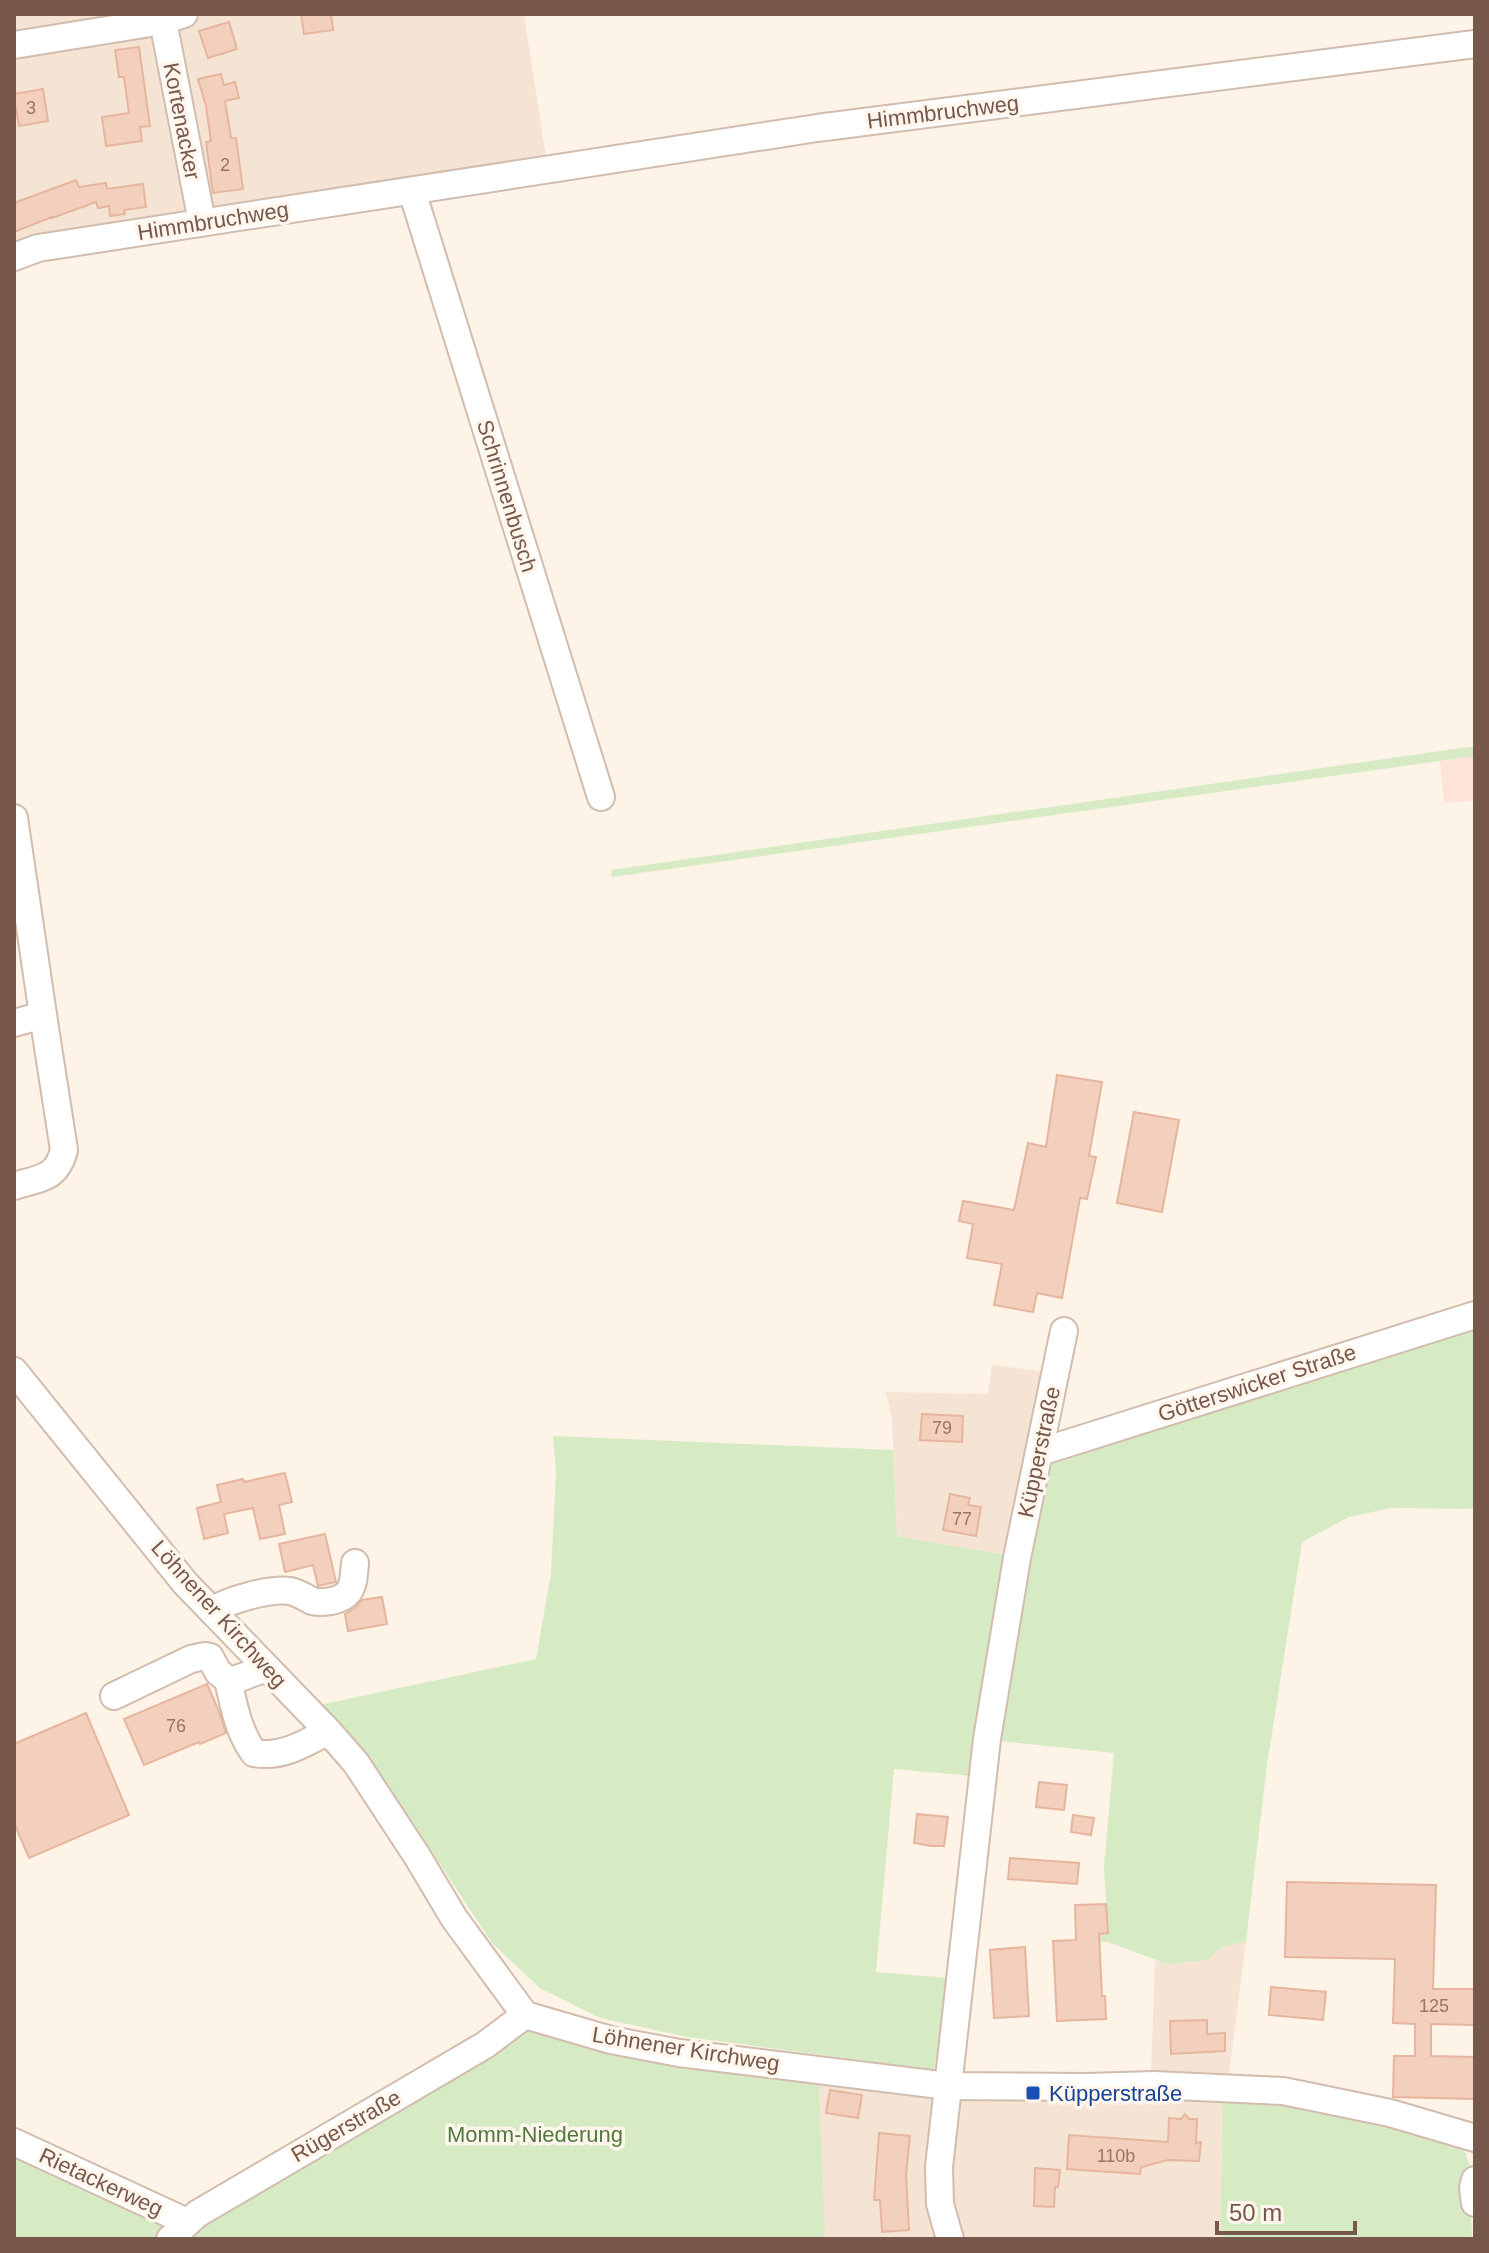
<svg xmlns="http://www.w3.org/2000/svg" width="1489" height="2253" font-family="Helvetica,sans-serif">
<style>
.residential{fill:#f5e4d4}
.commercial{fill:#fde3da}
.green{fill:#d6ebc4}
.building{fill:#f3d0bd;stroke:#e7b59d;stroke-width:2}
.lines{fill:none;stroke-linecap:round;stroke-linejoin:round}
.minor-casing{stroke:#d2bcae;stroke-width:30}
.minor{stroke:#fff;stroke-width:26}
.transit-dot{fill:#1a4fb4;stroke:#fff7ed;stroke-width:3}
.labels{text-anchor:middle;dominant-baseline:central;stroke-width:7;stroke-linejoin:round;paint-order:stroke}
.number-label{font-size:18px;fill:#977667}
.street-label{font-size:22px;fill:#78584a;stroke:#fff7ed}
.transit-label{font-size:22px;fill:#164399;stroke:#fff7ed;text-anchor:start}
.park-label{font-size:22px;fill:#52783e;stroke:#fff7ed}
</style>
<rect width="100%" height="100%" fill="#fdf3e6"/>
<g class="residential">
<path d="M 14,14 L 524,14 L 547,163 L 14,257 Z"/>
<path d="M 992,1365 L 1046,1372 L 1011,1556 L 897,1536 L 892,1420 L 886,1392 L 988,1394 Z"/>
<path d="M 1246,1941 L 1229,2074 L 1151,2073 L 1155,1960 L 1167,1964 L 1208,1960 L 1220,1948 Z"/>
<path d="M 819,2082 L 1223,2097 L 1220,2239 L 824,2239 Z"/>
</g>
<path class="commercial" d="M 1475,756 L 1475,801 L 1444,803 L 1440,761 Z"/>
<g class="green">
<path d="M 1475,746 L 1475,756 L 612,877 L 611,870 Z"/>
<path d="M 1475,1327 L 1475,1509 L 1391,1508 L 1349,1517 L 1302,1542 L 1267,1765 L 1246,1941 L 1220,1948 L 1208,1960 L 1167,1964 L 1108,1942 L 1099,1942 L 1099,1934 L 1108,1932 L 1104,1867 L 1114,1753 L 998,1741 L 1044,1472 L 1056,1457 Z"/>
<path d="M 553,1436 L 893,1450 L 897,1536 L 1011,1556 L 973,1776 L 894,1769 L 876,1972 L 949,1978 L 934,2070 L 687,2037 L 600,2018 L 541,1989 L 492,1943 L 368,1755 L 319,1705 L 536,1659 L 551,1573 L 556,1472 Z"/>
<path d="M 549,2026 L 819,2082 L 825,2239 L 14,2239 L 14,2147 L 172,2221 L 502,2029 Z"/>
<path d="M 1223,2097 L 1327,2111 L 1453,2139 L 1465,2152 L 1470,2167 L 1472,2239 L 1220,2239 Z"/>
</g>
<g class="building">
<path d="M 301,14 L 331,14 L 333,30 L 304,34 Z"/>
<path d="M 229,22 L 237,49 L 208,58 L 199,31 Z"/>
<path d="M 139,47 L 150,126 L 140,127 L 142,141 L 106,146 L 102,117 L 129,113 L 124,77 L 119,77 L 115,50 Z"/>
<path d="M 221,74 L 224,85 L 235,82 L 239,98 L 225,101 L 231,138 L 236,138 L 243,189 L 213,193 L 206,142 L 211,141 L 206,106 L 198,79 Z"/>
<path d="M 43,89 L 48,121 L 19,126 L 16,108 L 14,108 L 14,94 Z"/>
<path d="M 76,180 L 79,187 L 106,183 L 107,189 L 143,184 L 146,207 L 124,210 L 125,214 L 110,216 L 109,206 L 98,208 L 96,202 L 52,218 L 52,217 L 14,232 L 14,203 Z"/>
<path d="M 1057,1075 L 1102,1082 L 1089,1156 L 1096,1157 L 1087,1199 L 1080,1198 L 1062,1298 L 1037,1293 L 1033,1312 L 994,1305 L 1002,1264 L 967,1258 L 973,1224 L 959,1221 L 963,1201 L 1014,1210 L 1028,1143 L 1046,1147 Z"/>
<path d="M 1134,1112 L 1179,1120 L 1162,1212 L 1117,1203 Z"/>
<path d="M 922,1414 L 963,1416 L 962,1442 L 920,1440 Z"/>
<path d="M 285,1473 L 292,1502 L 279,1505 L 285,1534 L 260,1539 L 253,1508 L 224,1514 L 228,1533 L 204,1539 L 197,1508 L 221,1502 L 217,1485 L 243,1479 L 244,1482 Z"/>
<path d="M 950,1494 L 970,1498 L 968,1505 L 981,1507 L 976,1536 L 943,1530 Z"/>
<path d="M 325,1534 L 336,1582 L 318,1586 L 313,1565 L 285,1572 L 279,1544 Z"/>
<path d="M 382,1597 L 387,1624 L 348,1631 L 345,1614 L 355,1608 L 362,1600 Z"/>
<path d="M 207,1684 L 218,1709 L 226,1733 L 200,1744 L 199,1742 L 144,1765 L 124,1719 Z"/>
<path d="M 86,1713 L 129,1815 L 29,1858 L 14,1823 L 14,1744 Z"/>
<path d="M 1039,1782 L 1067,1785 L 1064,1810 L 1036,1807 Z"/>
<path d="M 917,1814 L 948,1817 L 944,1846 L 931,1846 L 914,1843 Z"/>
<path d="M 1073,1815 L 1094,1818 L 1091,1835 L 1071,1832 Z"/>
<path d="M 1010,1858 L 1079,1863 L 1077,1884 L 1008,1879 Z"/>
<path d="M 1287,1882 L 1436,1885 L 1433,1989 L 1475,1989 L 1475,2025 L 1431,2024 L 1431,2056 L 1475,2057 L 1475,2099 L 1393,2097 L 1394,2056 L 1415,2056 L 1415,2024 L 1393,2023 L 1395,1959 L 1285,1957 Z"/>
<path d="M 1106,1904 L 1108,1933 L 1099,1934 L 1102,1996 L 1105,1996 L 1106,2019 L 1057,2021 L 1053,1941 L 1076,1940 L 1075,1905 Z"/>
<path d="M 1025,1947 L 1029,2016 L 994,2018 L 990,1950 Z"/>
<path d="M 1271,1987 L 1326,1992 L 1323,2020 L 1269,2015 Z"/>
<path d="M 1207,2020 L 1207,2034 L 1225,2033 L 1225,2051 L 1171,2054 L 1170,2021 Z"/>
<path d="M 830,2090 L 862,2095 L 858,2118 L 826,2113 Z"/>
<path d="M 1185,2114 L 1189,2119 L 1197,2119 L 1196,2143 L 1201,2142 L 1199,2161 L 1168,2160 L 1141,2167 L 1140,2174 L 1067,2169 L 1069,2135 L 1168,2142 L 1169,2118 L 1181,2119 Z"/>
<path d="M 879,2133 L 910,2136 L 906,2175 L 909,2230 L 882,2232 L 880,2200 L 874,2200 Z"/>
<path d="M 1035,2168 L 1060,2170 L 1058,2187 L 1055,2187 L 1054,2207 L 1034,2206 Z"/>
</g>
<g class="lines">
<g class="minor-casing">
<g id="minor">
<path d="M 163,21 L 202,222"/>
<path d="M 14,45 L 163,21 L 184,14"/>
<path d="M 412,191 L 601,797"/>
<path d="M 14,257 L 38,248 L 817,128 L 1475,44"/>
<path d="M 14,818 L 43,1015 L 14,1023"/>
<path d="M 14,1186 C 40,1178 57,1179 64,1150 L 43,1015"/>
<path d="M 14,1371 L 185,1583 L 328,1731 L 356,1763 L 417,1856 L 454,1918 L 525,2015 L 611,2040 L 679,2053 L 948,2086 L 1087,2087 L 1154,2085 L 1283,2091 L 1390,2113 L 1475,2138"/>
<path d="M 1040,1452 L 1475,1315"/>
<path d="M 212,1611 C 227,1600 271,1588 290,1591 C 299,1593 304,1597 312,1601 C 318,1603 325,1602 331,1601 C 354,1596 353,1584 355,1563"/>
<path d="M 228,1680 C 234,1706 238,1731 254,1753 C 281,1758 305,1744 328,1731"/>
<path d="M 114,1696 L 191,1659 L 205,1656 L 210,1657 L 218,1672 L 228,1680 L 237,1679 L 266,1668"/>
<path d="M 14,2142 L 187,2222"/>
<path d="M 1475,2180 L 1473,2188 L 1475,2203"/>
<path d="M 170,2239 L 197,2214 L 485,2045 L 525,2015"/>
<path d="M 950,2239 L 940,2204 L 939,2167 L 987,1739 L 1017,1558 L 1064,1331"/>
</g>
</g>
<use href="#minor" class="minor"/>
</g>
<rect class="transit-dot" x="1025" y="2085" width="16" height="16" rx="4"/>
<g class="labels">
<g class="number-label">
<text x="31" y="108">3</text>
<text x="225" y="165">2</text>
<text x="942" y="1428">79</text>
<text x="962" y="1519">77</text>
<text x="176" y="1726">76</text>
<text x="1434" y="2006">125</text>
<text x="1116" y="2156">110b</text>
</g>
<g class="street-label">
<text transform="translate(943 112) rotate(-7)">Himmbruchweg</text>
<text transform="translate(182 121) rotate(79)">Kortenacker</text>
<text transform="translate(213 221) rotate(-9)">Himmbruchweg</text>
<text transform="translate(507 496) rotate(73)">Schrinnenbusch</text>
<text transform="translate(1257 1383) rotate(-18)">Götterswicker Straße</text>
<text transform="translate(1039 1452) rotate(-78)">Küpperstraße</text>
<text transform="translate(219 1614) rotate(48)">Löhnener Kirchweg</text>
<text transform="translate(686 2049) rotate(9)">Löhnener Kirchweg</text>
<text transform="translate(346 2126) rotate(-30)">Rügerstraße</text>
<text transform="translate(101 2182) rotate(25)">Rietackerweg</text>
</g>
<g class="transit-label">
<text x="1049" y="2093">Küpperstraße</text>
</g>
<g class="park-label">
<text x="535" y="2134">Momm-Niederung</text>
</g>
</g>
<rect width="1489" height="2253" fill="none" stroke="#78584a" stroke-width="32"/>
<path d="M1217 2221v12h138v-12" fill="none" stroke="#78584a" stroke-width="4"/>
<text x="1229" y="2221" font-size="24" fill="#78584a" stroke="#fff7ed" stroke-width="6" paint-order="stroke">50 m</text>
</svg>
